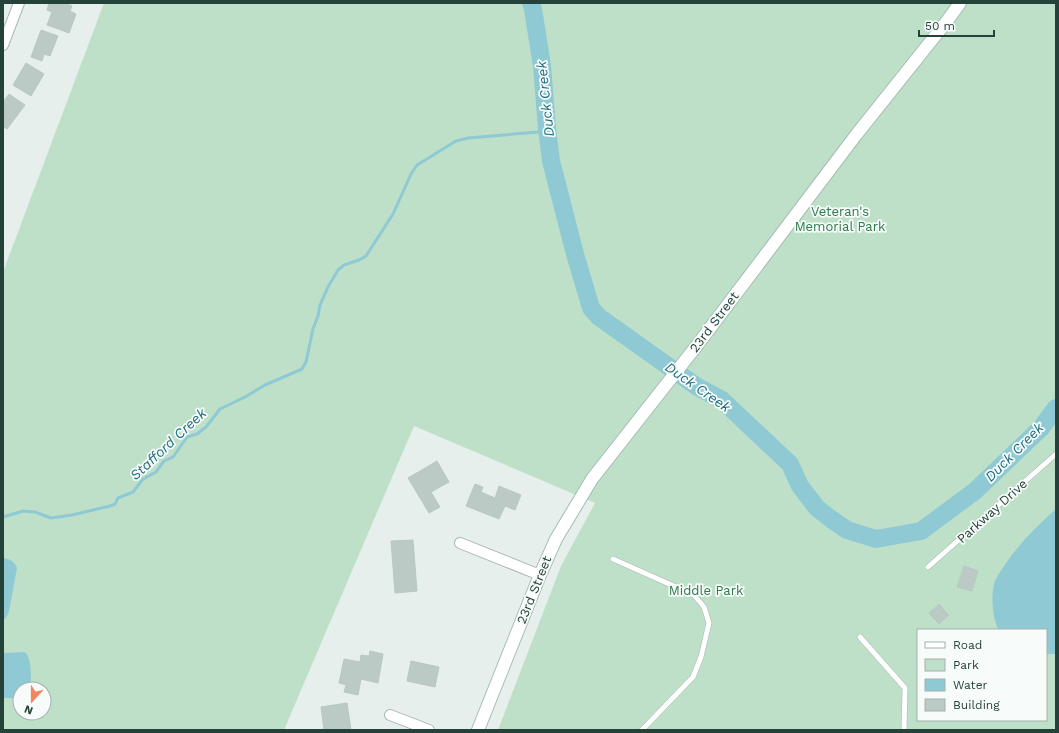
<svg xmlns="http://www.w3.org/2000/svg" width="1059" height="733" font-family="'Work Sans',sans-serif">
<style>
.green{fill:#bfe0c8;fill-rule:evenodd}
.water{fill:#8ec9d4}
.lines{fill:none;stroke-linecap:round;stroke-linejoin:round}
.stream{stroke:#8ec9d4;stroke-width:3}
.river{stroke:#8ec9d4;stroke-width:18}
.building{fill:#bbcac4;stroke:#b8c9c2}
.lane-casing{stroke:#a8b8b2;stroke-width:6}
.street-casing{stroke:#a8b8b2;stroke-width:12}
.secondary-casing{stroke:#a4bbb3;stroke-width:14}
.lane{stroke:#fff;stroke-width:5}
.street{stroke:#fff;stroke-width:10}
.secondary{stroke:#fff;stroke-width:12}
.labels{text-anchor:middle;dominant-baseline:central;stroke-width:3.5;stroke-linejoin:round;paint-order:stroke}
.park-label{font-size:13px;fill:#2d7a4b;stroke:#f7fbf9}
.street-label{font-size:13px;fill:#24423a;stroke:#f7fbf9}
.water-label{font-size:14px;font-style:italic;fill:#1c6f80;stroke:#f7fbf9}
</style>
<rect width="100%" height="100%" fill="#e6efeb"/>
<path class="green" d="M 104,3 L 1056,3 L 1056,730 L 498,730 L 561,566 L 595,503 L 414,426 L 284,730 L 3,730 L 3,272 ZM 918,630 L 1046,630 L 1046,720 L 918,720 ZM 20,689 L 44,689 L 44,713 L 20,713 Z"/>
<g class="water">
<path d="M 1056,509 L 1056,654 L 1046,654 L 1046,630 L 999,630 C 992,620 990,590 996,579 C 1011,552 1033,529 1056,509 Z"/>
<path d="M 3,558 C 10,559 14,561 17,568 L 9,611 L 7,616 L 3,621 Z"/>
<path d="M 24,652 L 27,654 C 32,665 31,677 30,689 L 20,689 L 20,697 L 18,698 L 3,698 L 3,653 Z"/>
</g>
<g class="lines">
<path class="stream" d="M 3,517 L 23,511 L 35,512 L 51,518 L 72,515 L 110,506 L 115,504 L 118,498 L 133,492 L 143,479 L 156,472 L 164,461 L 173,457 L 187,437 L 197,434 L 206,427 L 220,409 L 245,397 L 265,385 L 302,369 L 306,362 L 313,329 L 318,316 L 320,305 L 328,287 L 338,270 L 344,265 L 359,260 L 366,256 L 393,214 L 411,174 L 417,165 L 456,141 L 468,138 L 538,132 L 547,129"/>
<path class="river" d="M 531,3 L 533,9 L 542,66 L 547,129 L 551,161 L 575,254 L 591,308 L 599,317 L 696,386 L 722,400 L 790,464 L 800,486 L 817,508 L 831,519 L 847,530 L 876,539 L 921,531 L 975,491 L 1041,428 L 1056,408"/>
</g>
<g class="building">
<path d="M 49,3 L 65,3 L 72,6 L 70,11 L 76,14 L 69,33 L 47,25 L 52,12 L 47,10 Z"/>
<path d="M 41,30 L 58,36 L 50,56 L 44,54 L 42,61 L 31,57 Z"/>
<path d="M 26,63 L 44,74 L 31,96 L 13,85 Z"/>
<path d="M 9,94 L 25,105 L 7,129 L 3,126 L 3,102 Z"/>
<path d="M 437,461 L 449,482 L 431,492 L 440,507 L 429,513 L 408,478 Z"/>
<path d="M 475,484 L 483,487 L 481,492 L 495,498 L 499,486 L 521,495 L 515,510 L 505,506 L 499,519 L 466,506 Z"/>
<path d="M 413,540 L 417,591 L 395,593 L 391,541 Z"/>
<path d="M 964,566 L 978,571 L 972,591 L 957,587 Z"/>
<path d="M 939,604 L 944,610 L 934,619 L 929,613 Z"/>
<path d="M 944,610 L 949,615 L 939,624 L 934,619 Z"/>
<path d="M 370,651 L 383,654 L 378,683 L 361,679 L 358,695 L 344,692 L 346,685 L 339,683 L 344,659 L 360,662 L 361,655 L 369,656 Z"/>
<path d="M 411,661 L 439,667 L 435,687 L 407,681 Z"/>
<path d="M 347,703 L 351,730 L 324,730 L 321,707 Z"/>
</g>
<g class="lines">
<g class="lane-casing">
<g id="lane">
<path d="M 613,559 L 694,595 L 704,607 L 709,623 L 701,657 L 693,677 L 642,730"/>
<path d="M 928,567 L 1056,454"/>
<path d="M 860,637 L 905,688 L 904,730"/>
</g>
</g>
<g class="street-casing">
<g id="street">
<path d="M 3,45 L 19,3"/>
<path d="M 460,543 L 540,575"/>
<path d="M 390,715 L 429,730"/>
</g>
</g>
<g class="secondary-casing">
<path id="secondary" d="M 478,730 L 540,575 L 556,539 L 592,479 L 698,344 L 856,135 L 947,21 L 960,3"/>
</g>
<use href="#lane" class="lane"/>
<use href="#street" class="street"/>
<use href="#secondary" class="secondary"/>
</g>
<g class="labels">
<g class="park-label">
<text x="840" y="211">Veteran's<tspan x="840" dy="15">Memorial Park</tspan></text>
<text x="706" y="590">Middle Park</text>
</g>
<g class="street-label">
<text transform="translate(714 322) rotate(-53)">23rd Street</text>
<text transform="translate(992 511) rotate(-42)">Parkway Drive</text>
<text transform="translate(534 590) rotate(-68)">23rd Street</text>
</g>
<g class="water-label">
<text transform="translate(545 99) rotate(-96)">Duck Creek</text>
<text transform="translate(698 387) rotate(35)">Duck Creek</text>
<text transform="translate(168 444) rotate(-43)">Stafford Creek</text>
<text transform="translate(1014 452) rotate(-45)">Duck Creek</text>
</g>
</g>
<rect width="1059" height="733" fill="none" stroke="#24423a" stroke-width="8"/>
<rect x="917" y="629" width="130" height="92" fill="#f7fbf9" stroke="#a3b1ad"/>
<rect x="925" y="642" width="20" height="6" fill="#ffffff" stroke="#a3b1ad"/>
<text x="953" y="649" font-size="12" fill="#24423a">Road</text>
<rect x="925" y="659" width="20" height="12" fill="#bfe0c8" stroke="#a3b1ad"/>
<text x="953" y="669" font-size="12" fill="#24423a">Park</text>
<rect x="925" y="679" width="20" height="12" fill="#8ec9d4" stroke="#a3b1ad"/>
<text x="953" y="689" font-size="12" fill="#24423a">Water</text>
<rect x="925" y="699" width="20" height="12" fill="#bbcac4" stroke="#a3b1ad"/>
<text x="953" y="709" font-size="12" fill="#24423a">Building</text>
<g transform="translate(32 701) rotate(201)"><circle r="19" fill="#f7fbf9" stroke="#a3b1ad"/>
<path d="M0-3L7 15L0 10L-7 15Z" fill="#f4845f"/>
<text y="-6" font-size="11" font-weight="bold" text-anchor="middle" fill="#24423a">N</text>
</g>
<path d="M919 30v6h75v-6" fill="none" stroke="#24423a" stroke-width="2"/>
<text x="925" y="30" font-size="12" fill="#24423a" stroke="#f7fbf9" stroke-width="3" paint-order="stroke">50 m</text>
</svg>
